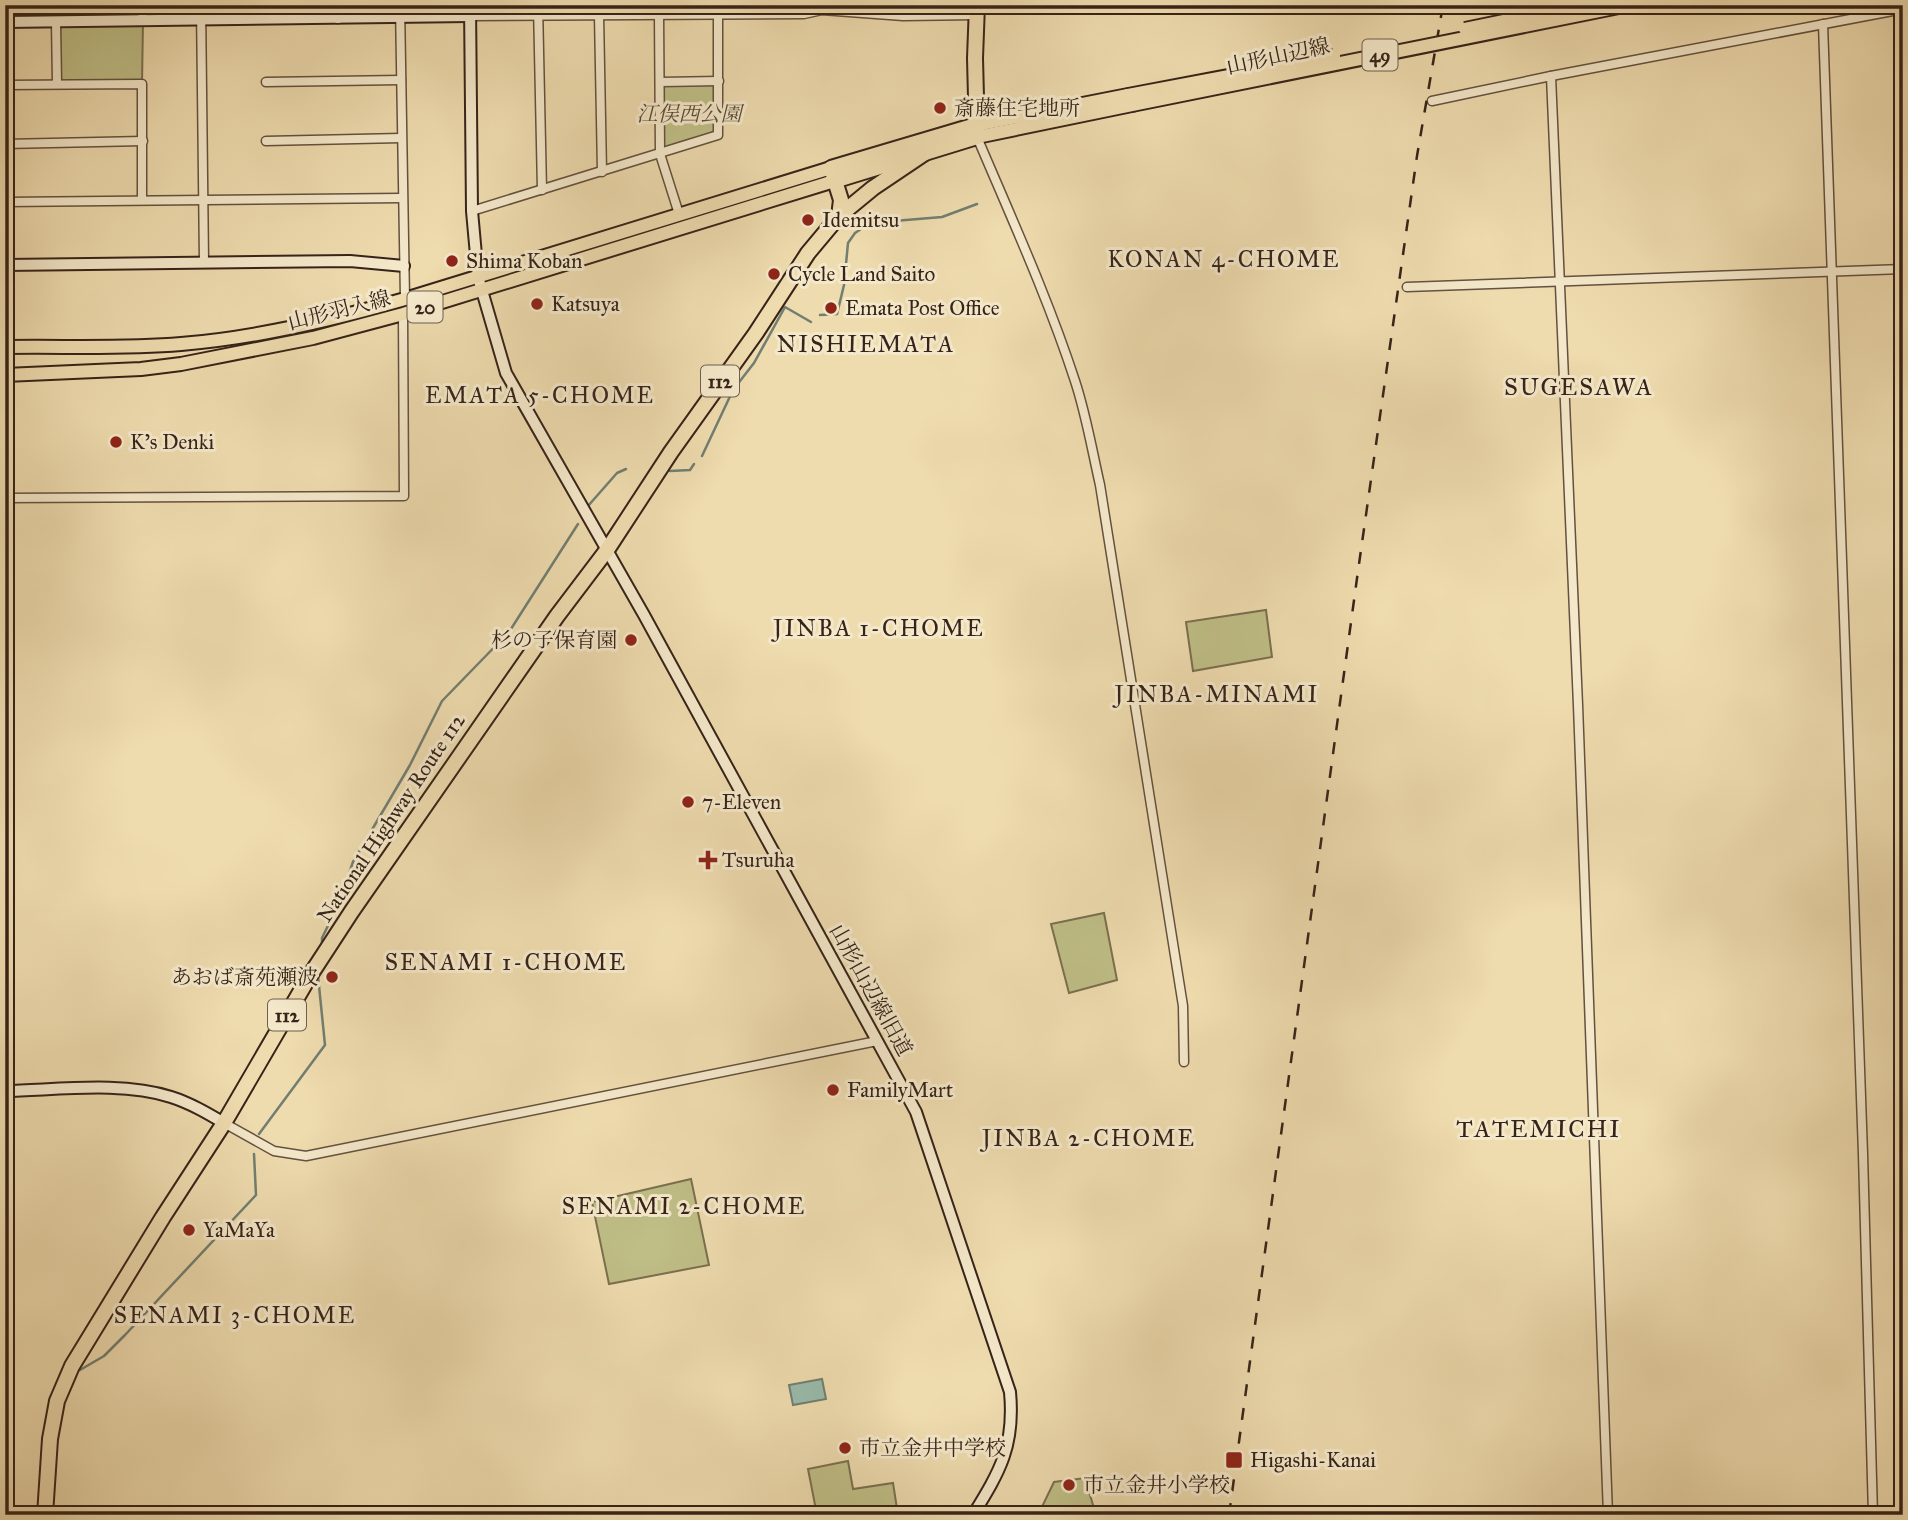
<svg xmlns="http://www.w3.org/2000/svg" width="1908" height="1520" font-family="'IM FELL Great Primer','Noto Serif JP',serif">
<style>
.green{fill:#bfbe86;stroke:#7a7050;stroke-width:2}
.water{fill:#99bbac;stroke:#717e71;stroke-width:2}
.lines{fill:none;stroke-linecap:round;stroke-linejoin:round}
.stream{stroke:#717e71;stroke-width:2.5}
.street-casing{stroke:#64513e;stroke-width:11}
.secondary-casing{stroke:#362319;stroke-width:14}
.primary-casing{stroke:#362319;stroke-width:16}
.highway-casing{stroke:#362319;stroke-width:18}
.street{stroke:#f4e8ca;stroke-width:8}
.secondary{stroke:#f4e8ca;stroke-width:10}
.primary{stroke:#eedbae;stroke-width:12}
.highway{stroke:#eedbae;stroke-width:14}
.rail{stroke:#362319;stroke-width:2.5;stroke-dasharray:12 12;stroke-linecap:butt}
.primary-bridge-casing{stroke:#362319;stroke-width:16;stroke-linecap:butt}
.primary-bridge{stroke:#eedbae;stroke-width:12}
.poi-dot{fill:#8f2418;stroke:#f4e8ca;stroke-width:2.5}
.labels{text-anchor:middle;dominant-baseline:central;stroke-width:6;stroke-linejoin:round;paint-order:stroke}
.shield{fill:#f4e8ca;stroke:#6f5e4e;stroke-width:2}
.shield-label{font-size:19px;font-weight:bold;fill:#362319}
.street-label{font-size:21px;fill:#362319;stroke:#f4e8ca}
.poi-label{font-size:21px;fill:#362319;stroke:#f4e8ca;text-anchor:start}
.park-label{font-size:21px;font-style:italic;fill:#584a34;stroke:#f4e8ca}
.neighbourhood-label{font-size:23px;letter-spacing:2px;fill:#362319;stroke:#f4e8ca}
.quarter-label{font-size:24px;letter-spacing:2px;fill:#362319;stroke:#f4e8ca}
</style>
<rect width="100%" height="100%" fill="#eedbae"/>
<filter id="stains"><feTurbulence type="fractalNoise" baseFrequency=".00286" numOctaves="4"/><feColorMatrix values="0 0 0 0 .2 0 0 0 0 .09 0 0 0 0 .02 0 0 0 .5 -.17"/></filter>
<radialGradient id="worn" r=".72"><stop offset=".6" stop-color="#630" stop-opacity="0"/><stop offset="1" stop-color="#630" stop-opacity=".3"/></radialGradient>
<g class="green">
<path d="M 143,21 L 142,84 L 57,84 L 56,22 Z"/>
<path d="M 719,81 L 718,135 L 660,154 L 661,82 Z"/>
<path d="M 1266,610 L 1272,657 L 1193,671 L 1186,622 Z"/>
<path d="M 1104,913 L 1117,980 L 1069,993 L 1051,924 Z"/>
<path d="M 691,1179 L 709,1265 L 609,1284 L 592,1202 Z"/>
<path d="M 848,1461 L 853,1489 L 893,1483 L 898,1515 L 817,1515 L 808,1469 Z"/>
<path d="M 1085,1478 L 1096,1515 L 1038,1515 L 1054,1482 Z"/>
</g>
<path class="water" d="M 822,1379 L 826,1399 L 793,1405 L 789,1385 Z"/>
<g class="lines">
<g class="stream">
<path d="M 820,315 L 837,314 L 844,285 L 848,243 L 855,233 L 870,223 L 942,217 L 977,204"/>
<path d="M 702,456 L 733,390 L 754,363 L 785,307 L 811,322"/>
<path d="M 670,471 L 690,470 L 694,464"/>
<path d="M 588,506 L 617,473 L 626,469"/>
<path d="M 322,945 L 322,938 L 338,905 L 353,862 L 410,765 L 442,701 L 509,632 L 578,524"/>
<path d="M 259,1134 L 325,1045 L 318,976"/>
<path d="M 80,1370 L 104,1356 L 125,1335 L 256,1195 L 254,1154"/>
</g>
<g class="street-casing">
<g id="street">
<path d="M 142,5 L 143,21"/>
<path d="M 201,5 L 204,262"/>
<path d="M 338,5 L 338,19"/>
<path d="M 400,5 L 405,299"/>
<path d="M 538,5 L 542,190"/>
<path d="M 659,14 L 660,154 L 679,214"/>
<path d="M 599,15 L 602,172"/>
<path d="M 470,16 L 804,14 L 822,10 L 903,16 L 977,15"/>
<path d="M 56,22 L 57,84"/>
<path d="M 1823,24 L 1863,1154 L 1873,1515"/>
<path d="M 1551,76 L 1578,705 L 1608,1515"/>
<path d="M 266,82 L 401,80"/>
<path d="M 661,82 L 719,81"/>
<path d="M 5,85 L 142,84 L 142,200"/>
<path d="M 1432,101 L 1551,76 L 1903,9"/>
<path d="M 977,137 C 1011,217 1048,298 1075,381 C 1086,414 1092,450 1100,485 L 1183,1006 L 1184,1062"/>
<path d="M 266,141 L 401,138"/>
<path d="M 5,144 L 143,141"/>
<path d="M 5,202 L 402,198"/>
<path d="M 472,211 L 718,135 L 718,13"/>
<path d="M 1407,287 L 1903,269"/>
<path d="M 5,498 L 404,496 L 403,314"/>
<path d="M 224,1123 L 274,1151 L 306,1156 L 877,1041"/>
</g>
</g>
<g class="secondary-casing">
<g id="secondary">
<path d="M 470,5 L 472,211 L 478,277 L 506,373 L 644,615 L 916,1112 L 1010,1392 C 1015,1446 1000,1471 973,1515"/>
<path d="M 5,22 L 470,16"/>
<path d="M 5,265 L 350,261 L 404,266"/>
<path d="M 5,1091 C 57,1090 122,1081 171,1097 C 190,1103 207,1113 224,1123"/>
</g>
</g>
<g class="primary-casing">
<g id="primary">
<path d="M 976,125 L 1128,95"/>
<path d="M 977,137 L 1132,105"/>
<path d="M 5,347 C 64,346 123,349 181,344 C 257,338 332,320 405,299 L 831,168"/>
<path d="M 5,375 L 141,369 L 181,364 L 313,338 L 403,314 L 834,181"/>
</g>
</g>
<g class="highway-casing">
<g id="highway">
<path d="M 834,181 L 977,137 L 975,58 L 977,5"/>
<path d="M 839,216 L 841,200 L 831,168 L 976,125"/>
<path d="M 45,1515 L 50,1439 L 57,1401 L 72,1366 L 163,1217 L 224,1123 L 309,977 L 352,911 L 557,616 L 607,550 L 671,452 L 756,333 L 808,253 L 839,216 L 873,188 L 925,153"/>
</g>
</g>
<use href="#street" class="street"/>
<use href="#secondary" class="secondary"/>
<use href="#primary" class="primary"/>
<use href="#highway" class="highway"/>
<path class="rail" d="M 1229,1515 L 1358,571 L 1417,156 L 1443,5"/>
<g class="primary-bridge-casing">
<g id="primary-bridge">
<path d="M 1465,29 L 1582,5"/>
<path d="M 1128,95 L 1334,56"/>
<path d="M 1132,105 L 1629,5"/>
</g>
</g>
<use href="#primary-bridge" class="primary-bridge"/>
</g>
<g class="poi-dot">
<circle cx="940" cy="108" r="7"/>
<circle cx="808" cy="220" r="7"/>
<circle cx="452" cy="261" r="7"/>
<circle cx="774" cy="274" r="7"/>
<circle cx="537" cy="304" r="7"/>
<circle cx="831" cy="308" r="7"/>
<circle cx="116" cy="442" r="7"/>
<circle cx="631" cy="640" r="7"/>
<circle cx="688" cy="802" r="7"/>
<path d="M704.5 849.5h7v7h7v7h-7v7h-7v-7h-7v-7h7z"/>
<circle cx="332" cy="977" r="7"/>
<circle cx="833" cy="1090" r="7"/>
<circle cx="189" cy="1230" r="7"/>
<circle cx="845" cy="1448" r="7"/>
<rect x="1225" y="1451" width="18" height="18" rx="3.5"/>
<circle cx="1069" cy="1485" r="7"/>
</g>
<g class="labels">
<g class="shield">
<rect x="1362.5" y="39.5" width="35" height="31" rx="5"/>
<rect x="407.5" y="291.5" width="35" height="31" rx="5"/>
<rect x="701" y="365.5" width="38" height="31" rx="5"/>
<rect x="268" y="999.5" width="38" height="31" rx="5"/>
</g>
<g class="shield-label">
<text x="1380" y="55">49</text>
<text x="425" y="307">20</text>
<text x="720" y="381">112</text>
<text x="287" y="1015">112</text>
</g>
<g class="street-label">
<text transform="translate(1278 56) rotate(-12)">山形山辺線</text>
<text transform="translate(339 310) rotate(-14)">山形羽入線</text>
<text transform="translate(391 818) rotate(-56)">National Highway Route 112</text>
<text transform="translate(871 990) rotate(61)">山形山辺線旧道</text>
</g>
<g class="poi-label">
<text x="954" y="108">斎藤住宅地所</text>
<text x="822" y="220">Idemitsu</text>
<text x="466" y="261">Shima Koban</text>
<text x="788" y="274">Cycle Land Saito</text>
<text x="551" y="304">Katsuya</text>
<text x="845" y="308">Emata Post Office</text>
<text x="130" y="442">K's Denki</text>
<text x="617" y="640" text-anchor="end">杉の子保育園</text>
<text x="702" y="802">7-Eleven</text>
<text x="722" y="860">Tsuruha</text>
<text x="318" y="977" text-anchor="end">あおば斎苑瀬波</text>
<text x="847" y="1090">FamilyMart</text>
<text x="203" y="1230">YaMaYa</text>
<text x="859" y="1448">市立金井中学校</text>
<text x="1250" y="1460">Higashi-Kanai</text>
<text x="1083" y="1485">市立金井小学校</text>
</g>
<g class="park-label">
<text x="689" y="114">江俣西公園</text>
</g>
<g class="neighbourhood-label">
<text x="1224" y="259">KONAN 4-CHOME</text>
<text x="866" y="344">NISHIEMATA</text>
<text x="540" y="395">EMATA 5-CHOME</text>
<text x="879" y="628">JINBA 1-CHOME</text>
<text x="1217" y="694">JINBA-MINAMI</text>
<text x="506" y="962">SENAMI 1-CHOME</text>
<text x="1089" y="1138">JINBA 2-CHOME</text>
<text x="684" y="1206">SENAMI 2-CHOME</text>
<text x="235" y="1315">SENAMI 3-CHOME</text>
</g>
<g class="quarter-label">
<text x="1579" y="387">SUGESAWA</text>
<text x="1539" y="1129">TATEMICHI</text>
</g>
</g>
<rect width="1908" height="1520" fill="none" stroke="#eedbae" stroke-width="28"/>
<rect x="7" y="7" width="1894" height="1506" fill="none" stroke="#362319" stroke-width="3.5"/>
<rect x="14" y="14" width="1880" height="1492" fill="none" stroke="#362319" stroke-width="2"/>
<rect width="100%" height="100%" filter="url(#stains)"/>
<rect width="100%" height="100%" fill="url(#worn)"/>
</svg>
